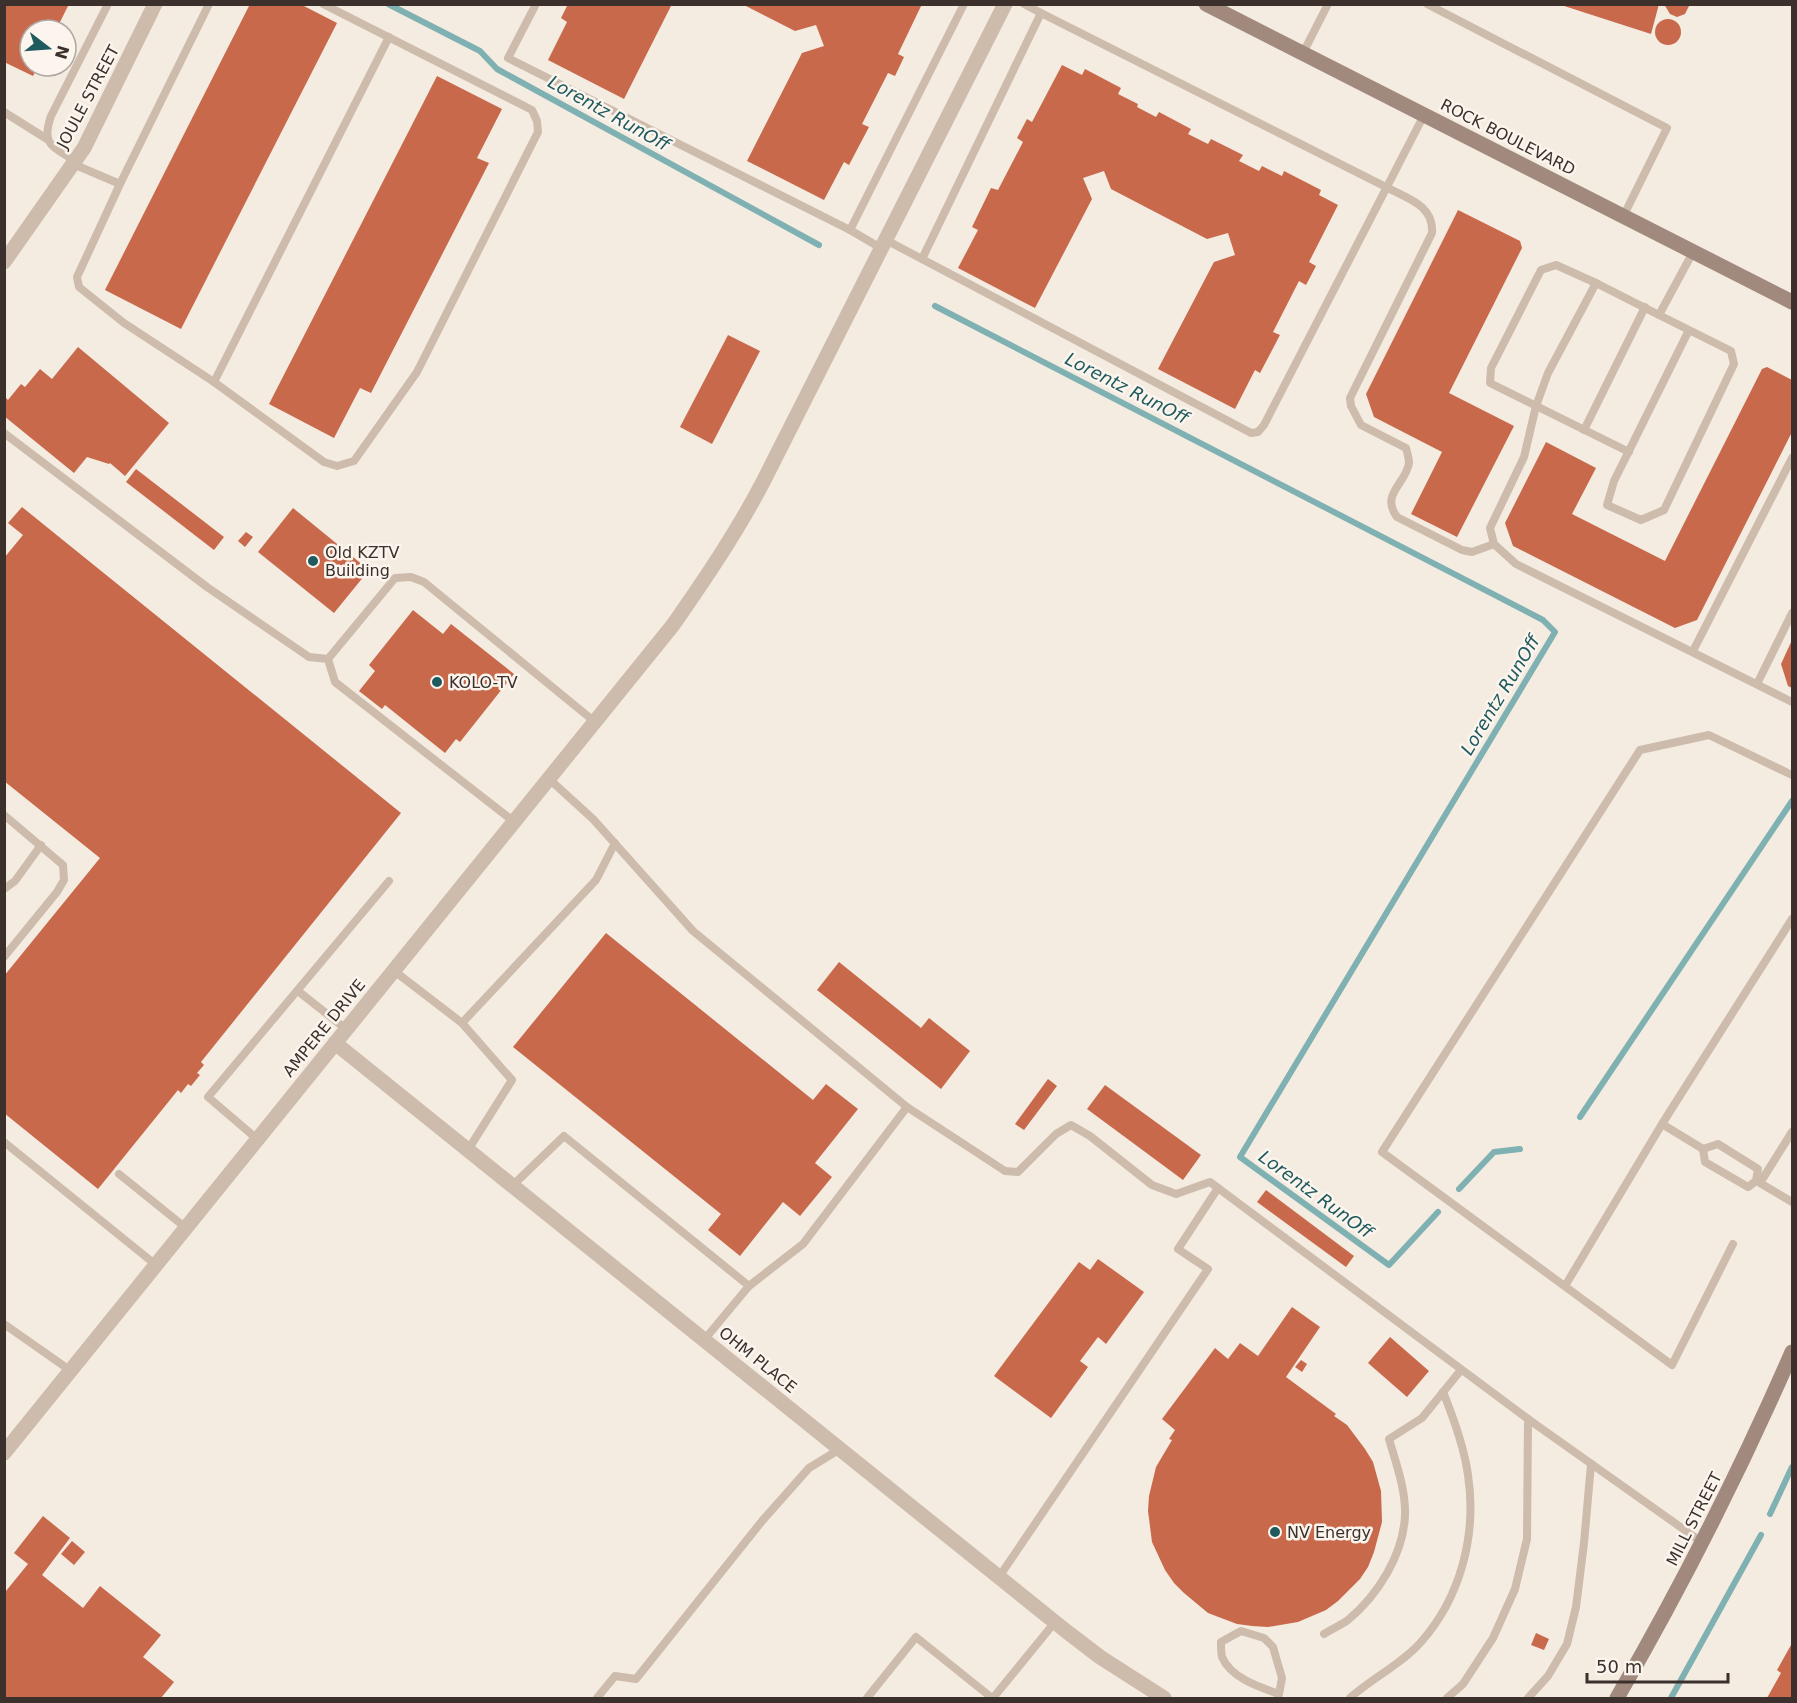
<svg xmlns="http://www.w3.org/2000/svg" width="1797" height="1703" font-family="'DejaVu Sans',sans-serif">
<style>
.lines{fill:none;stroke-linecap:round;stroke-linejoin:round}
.stream{stroke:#7fb0b2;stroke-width:6}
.building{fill:#c8694b}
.service{stroke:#cdbbac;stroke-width:8}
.minor{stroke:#cdbbac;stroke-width:15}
.secondary{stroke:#a18a7d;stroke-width:15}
.poi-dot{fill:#1f5a5e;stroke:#fbf5ee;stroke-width:2}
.labels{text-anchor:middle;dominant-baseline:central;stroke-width:5;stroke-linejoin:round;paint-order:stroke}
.street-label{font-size:16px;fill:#3b302b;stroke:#fbf5ee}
.poi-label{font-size:16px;fill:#3b302b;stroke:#fbf5ee;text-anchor:start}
.water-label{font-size:18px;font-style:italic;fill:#1f5a5e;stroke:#fbf5ee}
</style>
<rect width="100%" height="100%" fill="#f4ebe1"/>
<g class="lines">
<g class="stream">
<path d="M 388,4 L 480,51 L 497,69 L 819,245"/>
<path d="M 935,306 L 1543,620 L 1555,632 L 1240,1157 L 1389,1265 L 1438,1212"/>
<path d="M 1580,1117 L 1792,801"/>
<path d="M 1459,1189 L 1494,1152 L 1520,1149"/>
<path d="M 1770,1514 L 1792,1467"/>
<path d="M 1671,1698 L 1761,1535"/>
</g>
</g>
<g class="building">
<path d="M 4,4 L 69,4 L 56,30 L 30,30 L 30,66 L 38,66 L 33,76 L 4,62 Z"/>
<path d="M 250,4 L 300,4 L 337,23 L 181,329 L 105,290 Z"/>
<path d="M 568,4 L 672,4 L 624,99 L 548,60 L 567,22 L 561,18 Z"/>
<path d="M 742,4 L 922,4 L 898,54 L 904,57 L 895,76 L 888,73 L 862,124 L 869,127 L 849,165 L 844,162 L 824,200 L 747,161 L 802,53 L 824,46 L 816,25 L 795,31 Z"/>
<path d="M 1558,4 L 1659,4 L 1651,34 Z"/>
<path d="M 1664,4 L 1690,4 L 1685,14 L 1677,17 L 1670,14 Z"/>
<circle cx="1668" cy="32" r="13"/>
<path d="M 1062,65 L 1082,75 L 1085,69 L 1121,88 L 1118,94 L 1138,104 L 1137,107 L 1156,117 L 1159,112 L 1191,129 L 1188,134 L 1208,144 L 1211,139 L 1243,155 L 1239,161 L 1259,171 L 1262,166 L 1282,176 L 1284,171 L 1321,190 L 1319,195 L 1338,205 L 1309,262 L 1316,266 L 1306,285 L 1299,281 L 1273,332 L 1280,335 L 1260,373 L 1255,370 L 1235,409 L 1158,369 L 1214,262 L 1235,255 L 1228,233 L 1207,239 L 1111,189 L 1104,171 L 1083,178 L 1092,199 L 1035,308 L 958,268 L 978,230 L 972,227 L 991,188 L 998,190 L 1023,142 L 1017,138 L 1027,119 L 1032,122 Z"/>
<path d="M 437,76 L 502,109 L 477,158 L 489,163 L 371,393 L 360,388 L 334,438 L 269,404 Z"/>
<path d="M 1458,210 L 1520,241 L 1522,248 L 1449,393 L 1514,426 L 1457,537 L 1411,514 L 1442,452 L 1374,417 L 1366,394 Z"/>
<path d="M 728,335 L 760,351 L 712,444 L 680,427 Z"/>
<path d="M 78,347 L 169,423 L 125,476 L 110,463 L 109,464 L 87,457 L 74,473 L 4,416 L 6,398 L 8,400 L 21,384 L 25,387 L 40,369 L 52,379 Z"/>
<path d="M 1767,367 L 1792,380 L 1792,432 L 1697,620 L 1675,628 L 1513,546 L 1505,523 L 1546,442 L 1596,468 L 1572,514 L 1665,561 L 1762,369 Z"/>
<path d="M 136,469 L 224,537 L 214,550 L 126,482 Z"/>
<path d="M 22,507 L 401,813 L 201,1062 L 204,1065 L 197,1073 L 200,1075 L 191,1086 L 188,1084 L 181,1093 L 178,1090 L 98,1189 L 4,1113 L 4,976 L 100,858 L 4,781 L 4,558 L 23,535 L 8,523 Z"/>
<path d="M 293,508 L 369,570 L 334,613 L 258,552 Z"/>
<path d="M 246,532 L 253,537 L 245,547 L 238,541 Z"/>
<path d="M 413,610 L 443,634 L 451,624 L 514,674 L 460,742 L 456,739 L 445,753 L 385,705 L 382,709 L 359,691 L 375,671 L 369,665 Z"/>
<path d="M 1792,640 L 1792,688 L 1788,686 L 1781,664 Z"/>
<path d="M 606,933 L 813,1100 L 826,1084 L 858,1109 L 815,1163 L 832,1177 L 800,1216 L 783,1202 L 740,1256 L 708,1230 L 721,1214 L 513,1047 Z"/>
<path d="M 839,962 L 921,1028 L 929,1018 L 970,1051 L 941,1089 L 817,990 Z"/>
<path d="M 1048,1079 L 1057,1086 L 1024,1130 L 1015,1124 Z"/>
<path d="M 1105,1085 L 1201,1155 L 1183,1180 L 1087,1109 Z"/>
<path d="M 1266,1190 L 1354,1256 L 1346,1267 L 1257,1202 Z"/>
<path d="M 1098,1259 L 1144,1292 L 1106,1344 L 1098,1337 L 1080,1361 L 1088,1367 L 1051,1418 L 994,1376 L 1079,1262 L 1090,1270 Z"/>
<path d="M 1292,1307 L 1320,1327 L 1286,1377 L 1336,1414 L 1334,1416 L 1347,1425 L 1365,1449 L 1373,1462 L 1381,1491 L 1382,1522 L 1374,1552 L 1368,1567 L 1360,1579 L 1338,1601 L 1326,1610 L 1298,1622 L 1268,1627 L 1252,1626 L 1237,1624 L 1208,1613 L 1184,1593 L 1174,1583 L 1165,1570 L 1152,1542 L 1148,1511 L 1149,1496 L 1156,1467 L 1172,1440 L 1169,1439 L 1175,1430 L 1162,1419 L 1215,1348 L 1228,1359 L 1240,1343 L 1258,1356 Z"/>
<path d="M 1390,1337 L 1429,1371 L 1407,1397 L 1368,1363 Z"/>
<path d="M 1301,1360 L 1307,1364 L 1302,1372 L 1295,1367 Z"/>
<path d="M 43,1516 L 70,1538 L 42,1575 L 83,1608 L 100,1586 L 161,1635 L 143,1657 L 174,1682 L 161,1698 L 4,1698 L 4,1590 L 6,1591 L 28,1564 L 14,1553 Z"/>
<path d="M 72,1541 L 85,1552 L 74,1565 L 61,1554 Z"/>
<path d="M 1536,1633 L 1549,1639 L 1544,1650 L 1531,1645 Z"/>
<path d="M 1791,1645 L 1792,1646 L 1792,1698 L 1767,1698 L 1781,1673 L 1777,1670 Z"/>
</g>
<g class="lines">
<g class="service">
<path d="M 536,4 L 508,58 L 850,230 L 964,4"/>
<path d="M 1024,4 L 1041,13"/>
<path d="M 1427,4 L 1667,128 L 1623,217"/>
<path d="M 1303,53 L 1328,4"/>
<path d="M 4,112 L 47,139"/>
<path d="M 75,161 C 52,146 41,145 51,116 L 108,4"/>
<path d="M 73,164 L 120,184 L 209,4"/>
<path d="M 120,184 L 77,277 L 79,287 L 124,323 L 214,382 L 324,462 L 337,466 L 354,461 L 417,372 L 538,132 L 537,121 L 532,110 L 323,4"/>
<path d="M 850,230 L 881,248"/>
<path d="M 886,240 L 1251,433 L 1258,432 L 1264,425 L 1424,115"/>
<path d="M 1693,252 L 1659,315 L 1596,283 L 1548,373 L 1536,406 L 1524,457 L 1490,528 L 1494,544 L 1516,564 L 1792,702"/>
<path d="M 922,259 L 1041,13 L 1386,187 C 1408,199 1434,205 1432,233 L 1350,398 L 1351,406 L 1361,425 L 1406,448 C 1407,452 1409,458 1409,463 C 1406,484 1380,494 1397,517 L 1462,550 L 1472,552 L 1494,544"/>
<path d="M 1596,283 L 1556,265 L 1541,270 L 1491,368 L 1490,383 L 1629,452"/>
<path d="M 1659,315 L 1731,351 L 1734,364 L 1664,510 L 1641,520 L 1607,505 L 1614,481 L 1689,330"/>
<path d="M 214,382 L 389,37"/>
<path d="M 1584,430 L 1645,307"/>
<path d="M 4,433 L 207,587 L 309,657 L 328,659"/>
<path d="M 1693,651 L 1792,458"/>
<path d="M 1757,684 L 1792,613"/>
<path d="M 548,778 L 593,819 L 693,931 L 907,1107 L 803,1244 L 749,1286"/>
<path d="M 4,815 L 63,865 L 64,880 L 57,892 L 4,957"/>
<path d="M 513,821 L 335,682 L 328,659 L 395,578 L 411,577 L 424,582 L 595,722"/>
<path d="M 4,889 L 15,881 L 41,845"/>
<path d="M 393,970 L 462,1023 L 512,1080 L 468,1150"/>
<path d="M 298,991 L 346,1029"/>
<path d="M 462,1023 L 596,880 L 615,843"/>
<path d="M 907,1107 L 1005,1171 L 1018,1172 L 1056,1134 L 1071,1125 L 1090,1136 L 1152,1185 L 1176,1194 L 1210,1182 L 1528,1419 L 1703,1543"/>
<path d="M 1792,1132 L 1760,1183 L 1792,1202"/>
<path d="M 257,1139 L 208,1097 L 389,881"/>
<path d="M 4,1142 L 156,1265"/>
<path d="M 1718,1144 L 1758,1169 L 1756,1181 L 1748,1187 L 1705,1162 L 1703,1149 Z"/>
<path d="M 1703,1149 L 1662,1124 L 1792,919"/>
<path d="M 119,1174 L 186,1228"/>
<path d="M 512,1186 L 564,1136 L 749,1286 L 704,1340"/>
<path d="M 1733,1244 L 1672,1365 L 1382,1152 L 1640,750 L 1709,735 L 1792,775"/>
<path d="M 1565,1286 L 1662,1124"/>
<path d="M 4,1324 L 71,1371"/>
<path d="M 999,1577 L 1208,1269 L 1178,1249 L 1218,1188"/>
<path d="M 1241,1631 L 1264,1638 L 1273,1647 L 1282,1678 L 1279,1694 C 1259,1687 1231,1678 1222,1657 C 1221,1653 1221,1647 1221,1642 Z"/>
<path d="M 1324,1634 C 1332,1629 1341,1625 1348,1620 C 1378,1595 1403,1555 1405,1516 C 1406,1490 1396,1463 1389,1439 L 1422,1418 L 1461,1370"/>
<path d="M 597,1698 L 615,1676 L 636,1679 L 762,1521 L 809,1468 L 840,1449"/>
<path d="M 867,1698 L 916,1637 L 992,1698"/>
<path d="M 993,1698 L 1055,1622"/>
<path d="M 1350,1698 C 1371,1679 1403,1663 1421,1642 C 1461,1597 1477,1534 1468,1475 C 1464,1446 1454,1419 1443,1392"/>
<path d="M 1447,1698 L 1463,1684 L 1493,1638 L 1515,1589 L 1527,1539 L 1528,1419"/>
<path d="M 1528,1698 L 1548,1676 L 1567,1644 L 1576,1607 L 1584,1543 L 1591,1464"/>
</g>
<g class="minor">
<path d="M 4,262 L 84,148 L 155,4"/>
<path d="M 335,1043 L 1066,1631 L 1100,1657 L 1164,1698"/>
<path d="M 4,1453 L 673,625 C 705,579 737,532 763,482 L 1005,4"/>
</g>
<g class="secondary">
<path d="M 1206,4 L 1792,302"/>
<path d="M 1617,1698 C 1682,1586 1740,1471 1792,1352"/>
</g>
</g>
<g class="poi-dot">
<circle cx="313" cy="561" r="6"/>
<circle cx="437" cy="682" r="6"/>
<circle cx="1275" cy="1532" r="6"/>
</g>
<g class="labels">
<g class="street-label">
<text transform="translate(88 97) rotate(-62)">JOULE STREET</text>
<text transform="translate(1508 137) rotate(27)">ROCK BOULEVARD</text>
<text transform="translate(324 1028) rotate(-51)">AMPERE DRIVE</text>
<text transform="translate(758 1360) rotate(39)">OHM PLACE</text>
<text transform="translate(1694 1519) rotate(-63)">MILL STREET</text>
</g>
<g class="poi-label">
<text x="325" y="552">Old KZTV<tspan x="325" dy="18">Building</tspan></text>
<text x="449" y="682">KOLO-TV</text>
<text x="1287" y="1532">NV Energy</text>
</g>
<g class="water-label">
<text transform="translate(609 113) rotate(29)">Lorentz RunOff</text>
<text transform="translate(1127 388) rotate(27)">Lorentz RunOff</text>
<text transform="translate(1500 695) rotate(-59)">Lorentz RunOff</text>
<text transform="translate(1316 1194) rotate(36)">Lorentz RunOff</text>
</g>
</g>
<rect width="1797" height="1703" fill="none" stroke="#3b302b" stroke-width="12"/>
<g transform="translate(48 48) rotate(107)"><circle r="28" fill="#fbf5ee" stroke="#aea6a0" stroke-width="1.5"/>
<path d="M0-4.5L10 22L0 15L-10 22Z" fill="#1f5a5e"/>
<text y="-9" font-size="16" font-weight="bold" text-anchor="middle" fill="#3b302b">N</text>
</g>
<path d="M1587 1673v9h141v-9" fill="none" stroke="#3b302b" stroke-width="3"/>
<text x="1596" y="1673" font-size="18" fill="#3b302b" stroke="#fbf5ee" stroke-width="4.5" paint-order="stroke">50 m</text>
</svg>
